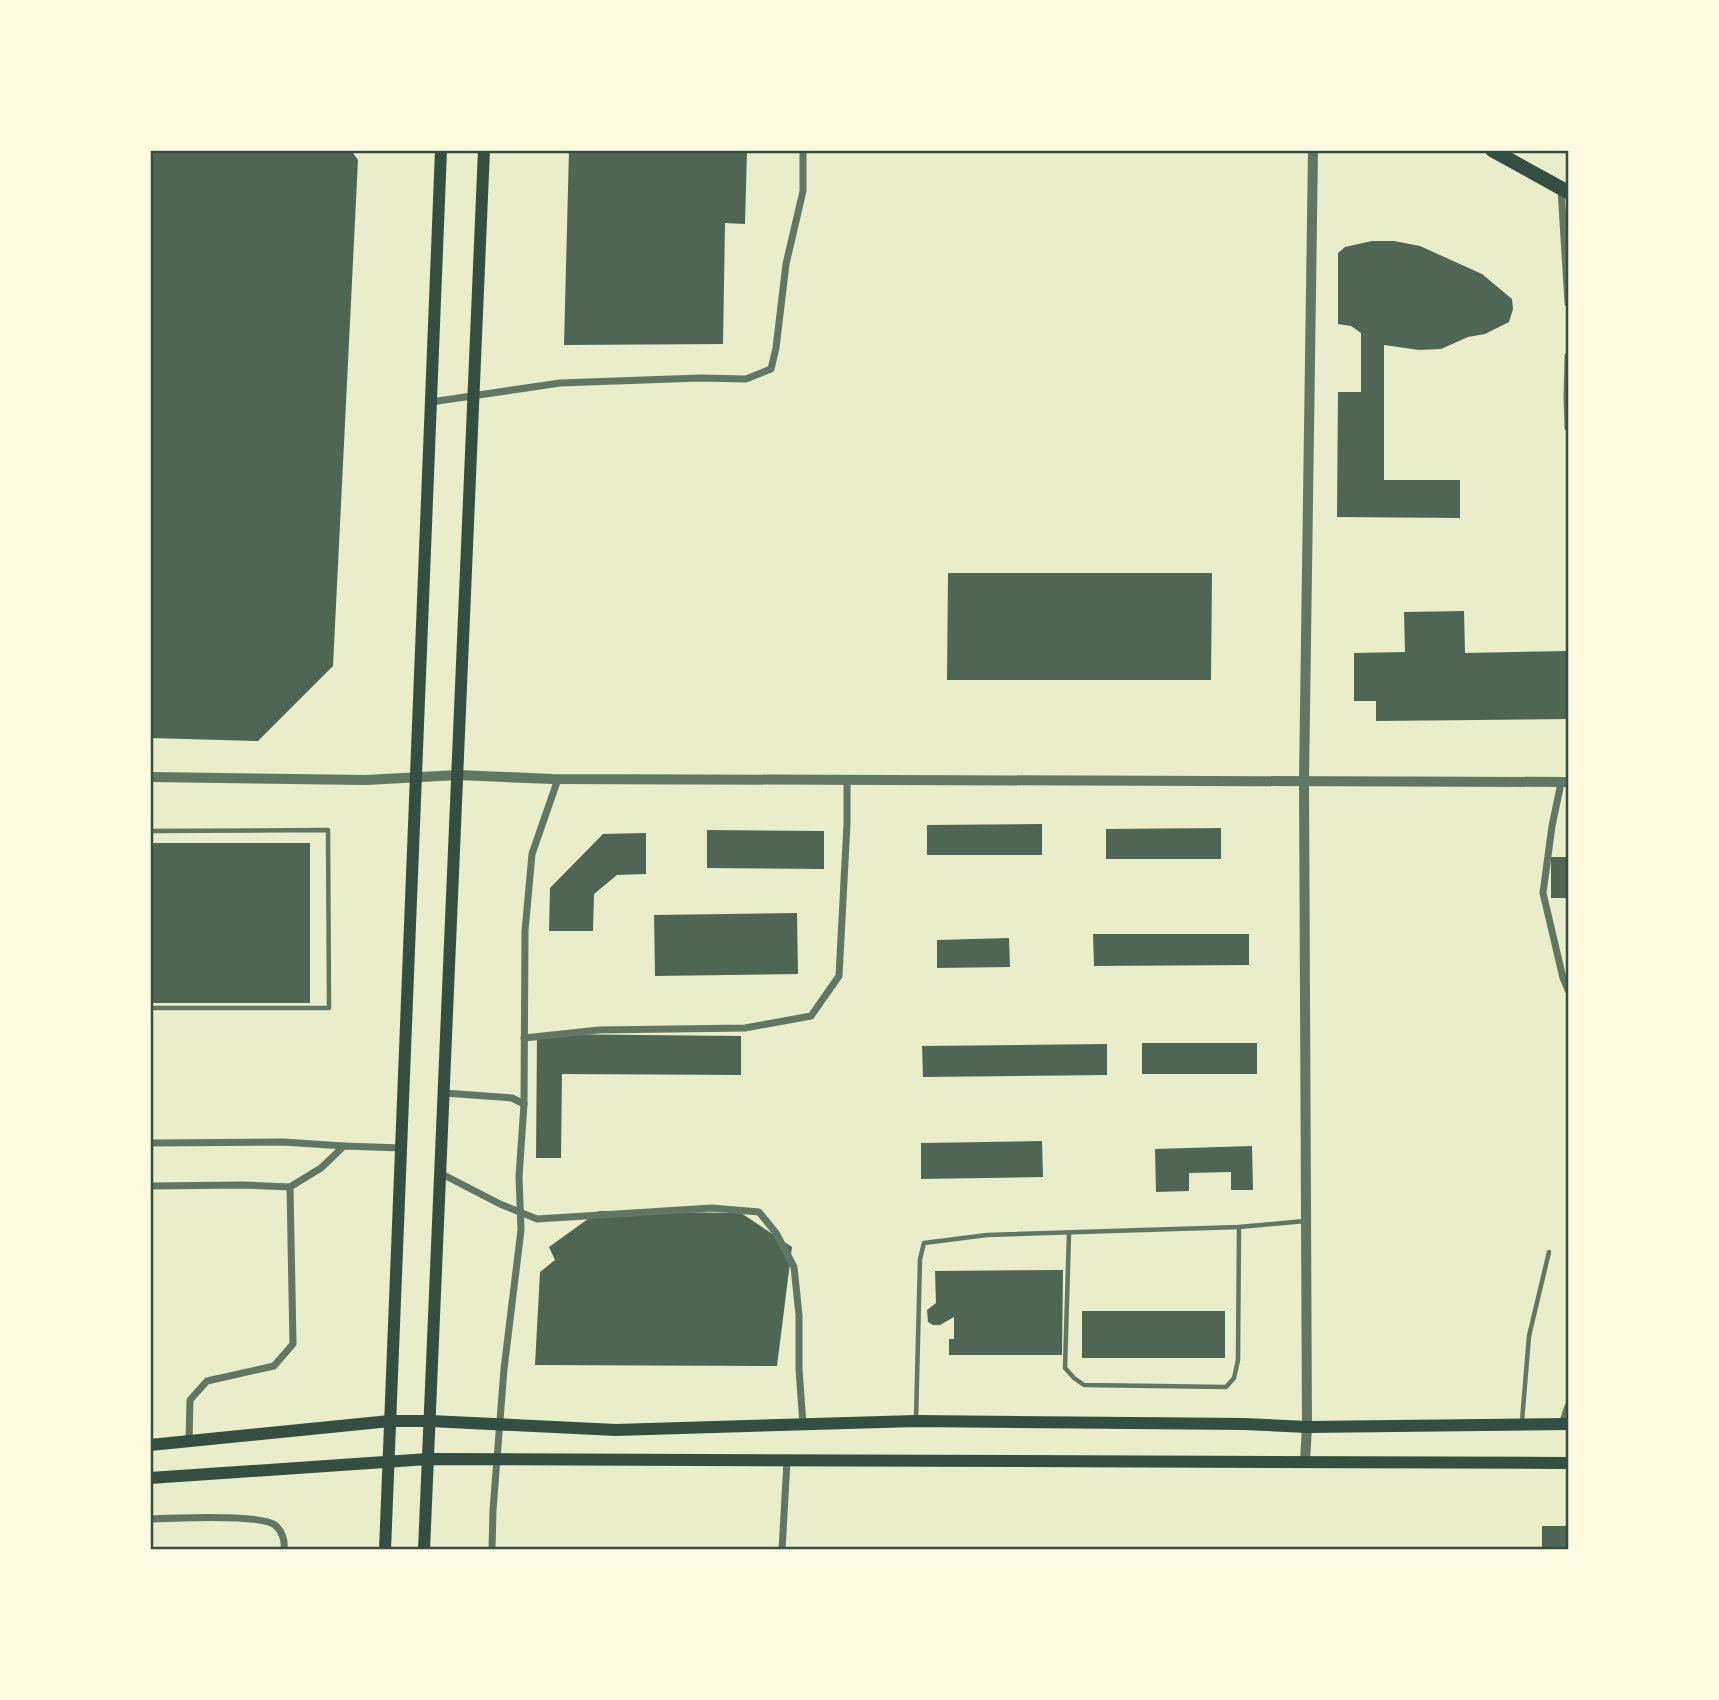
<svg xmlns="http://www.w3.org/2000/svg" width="1719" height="1700" font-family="'Noto Sans',sans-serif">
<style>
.building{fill:#4f6655}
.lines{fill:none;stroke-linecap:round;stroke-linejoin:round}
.service{stroke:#617663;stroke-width:4.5}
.minor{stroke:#617663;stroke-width:7}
.tertiary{stroke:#617663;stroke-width:10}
.secondary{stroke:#344e41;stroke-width:12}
.primary{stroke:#344e41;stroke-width:14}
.neatline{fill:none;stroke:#344e41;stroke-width:2.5}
</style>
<rect width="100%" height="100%" fill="#e9edc9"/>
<g class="building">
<path d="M 150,150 L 351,150 L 358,160 L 333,666 L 258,741 L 150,738 Z"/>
<path d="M 569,150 L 747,150 L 745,224 L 725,223 L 723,344 L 564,345 Z"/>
<path d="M 1372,241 L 1394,241 L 1420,246 L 1482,274 L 1512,299 L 1513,309 L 1509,322 L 1485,334 L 1468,337 L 1441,349 L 1419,350 L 1384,345 L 1384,480 L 1460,480 L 1460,518 L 1337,517 L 1338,392 L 1361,392 L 1361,333 L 1351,326 L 1338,324 L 1338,253 L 1345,247 Z"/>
<path d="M 948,573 L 1212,573 L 1211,680 L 947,680 Z"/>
<path d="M 1464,611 L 1465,653 L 1568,651 L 1568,719 L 1376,721 L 1376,701 L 1354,701 L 1354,653 L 1405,652 L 1404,612 Z"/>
<path d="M 1042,824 L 1042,855 L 927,855 L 927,825 Z"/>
<path d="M 1221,828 L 1221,859 L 1106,859 L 1106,829 Z"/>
<path d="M 707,830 L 824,831 L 824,869 L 707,868 Z"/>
<path d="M 646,833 L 646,874 L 617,875 L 594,894 L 593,931 L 549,931 L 550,888 L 603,834 Z"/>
<rect x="150" y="843" width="160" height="160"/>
<rect x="1551" y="857" width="17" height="41"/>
<path d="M 797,913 L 798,974 L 655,976 L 654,915 Z"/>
<path d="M 1093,934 L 1249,934 L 1249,965 L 1094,966 Z"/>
<path d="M 1009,938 L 1010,967 L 937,968 L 937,940 Z"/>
<path d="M 537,1034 L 741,1036 L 741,1075 L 562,1074 L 561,1158 L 536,1158 Z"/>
<rect x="1142" y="1043" width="115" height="31"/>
<path d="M 1107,1044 L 1107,1075 L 923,1077 L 922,1046 Z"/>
<path d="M 1042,1141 L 1043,1177 L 921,1179 L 921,1143 Z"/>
<path d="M 1252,1146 L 1253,1190 L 1231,1190 L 1231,1172 L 1189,1173 L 1189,1191 L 1156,1192 L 1155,1149 Z"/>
<path d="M 599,1211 L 741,1213 L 792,1247 L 777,1366 L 535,1365 L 540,1272 L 555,1260 L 549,1247 Z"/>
<path d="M 1063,1270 L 1062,1355 L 949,1355 L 949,1339 L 954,1339 L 954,1317 L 940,1325 L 933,1325 L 928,1322 L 927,1310 L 936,1303 L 935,1271 Z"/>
<rect x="1082" y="1311" width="143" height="47"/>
<rect x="1542" y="1526" width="26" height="24"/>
</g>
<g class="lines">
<g class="service">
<path d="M 150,831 L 328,830 L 329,1008 L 150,1008"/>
<path d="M 1069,1233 L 1065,1368 L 1074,1378 L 1084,1385 L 1226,1387 L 1234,1378 L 1238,1360 L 1239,1227"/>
<path d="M 916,1420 L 920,1259 L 924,1243 L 987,1235 L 1239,1227 L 1305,1221"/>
<path d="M 1522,1421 L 1529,1336 L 1549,1252"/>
</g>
<g class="minor">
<path d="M 1561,189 L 1568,303"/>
<path d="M 1568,356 L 1567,398 L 1568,428"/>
<path d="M 431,402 L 560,383 L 700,378 L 746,379 L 771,369 L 776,348 L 786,264 L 803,191 L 803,150"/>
<path d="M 1561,783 L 1552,826 L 1543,893 L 1563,978 L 1568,990"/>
<path d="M 524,1038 L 599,1030 L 745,1028 L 811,1016 L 839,976 L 847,824 L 847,779"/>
<path d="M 444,1093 L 512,1098 L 524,1104"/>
<path d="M 150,1143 L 283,1142 L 344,1146"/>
<path d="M 440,1173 L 500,1204 L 537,1219 L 712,1208 L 759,1212 L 776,1233 L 794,1267 L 799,1315 L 799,1369 L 803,1425"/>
<path d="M 150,1186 L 243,1185 L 290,1187 L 321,1168 L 344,1146 L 401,1148"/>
<path d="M 1562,1424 L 1568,1406"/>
<path d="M 189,1441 L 190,1400 L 207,1381 L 274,1366 L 293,1344 L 290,1187"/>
<path d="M 150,1519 C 172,1518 260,1514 275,1525 C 283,1532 285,1540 284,1550"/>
<path d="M 492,1550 L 493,1510 L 504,1369 L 521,1230 L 519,1177 L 524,1104 L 525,931 L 532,854 L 558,779"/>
<path d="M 782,1550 L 787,1461"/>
</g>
<g class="tertiary">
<path d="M 150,777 L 366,780 L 458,775 L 552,779 L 1568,782"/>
<path d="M 1305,1461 L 1307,1427 L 1304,780 L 1313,150"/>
</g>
<g class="secondary">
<path d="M 150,1445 L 390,1421 L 430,1421 L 616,1430 L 916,1421 L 1244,1424 L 1307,1427 L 1568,1424"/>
<path d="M 150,1478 L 428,1459 L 1568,1463"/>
<path d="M 385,1550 L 441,150"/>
<path d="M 424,1550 L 484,150"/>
</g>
<path class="primary" d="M 1492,150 L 1568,192"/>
</g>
<rect width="1719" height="1700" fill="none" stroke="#fefae0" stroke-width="304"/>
<rect x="152" y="152" width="1415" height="1396" class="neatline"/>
</svg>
